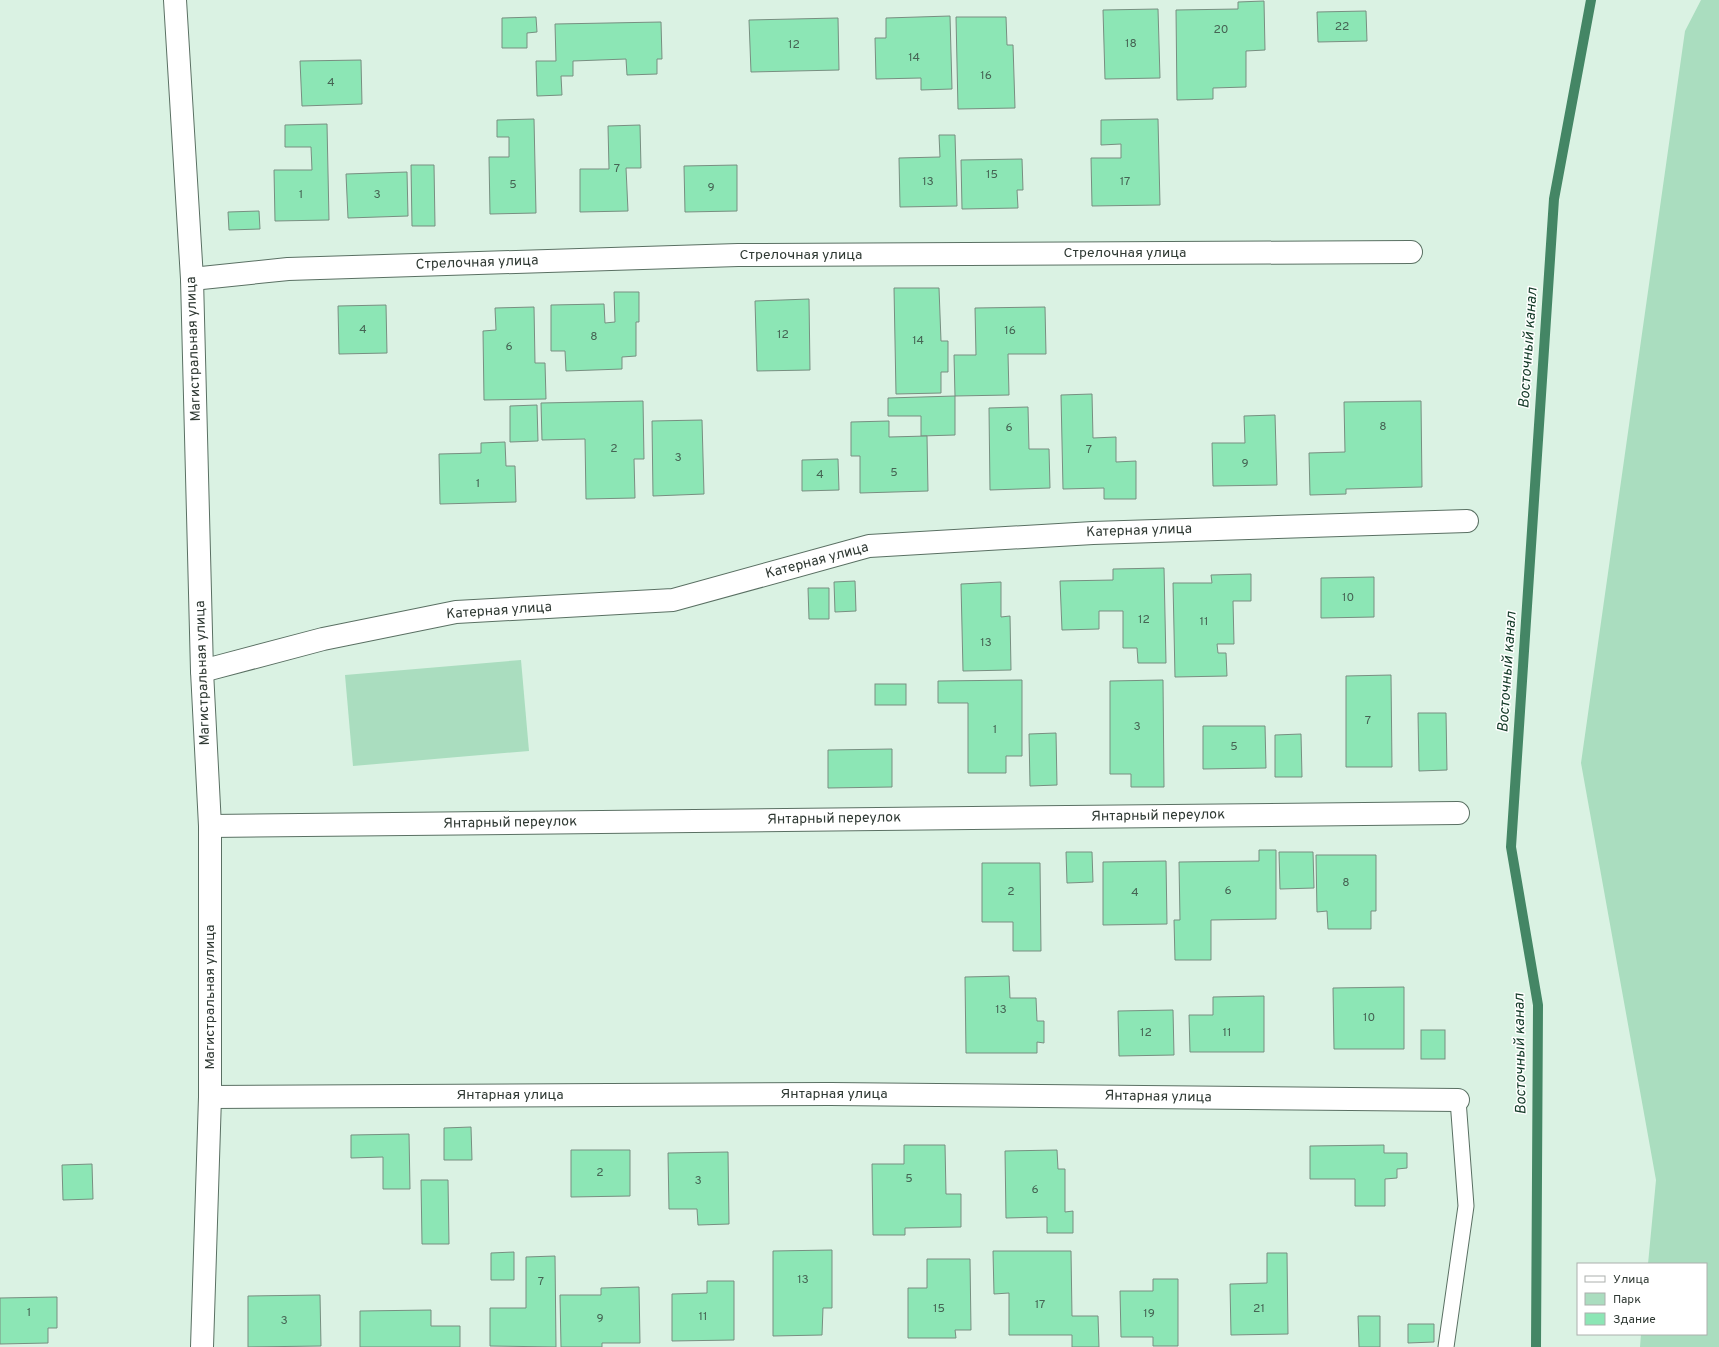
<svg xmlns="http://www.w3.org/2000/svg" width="1719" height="1347" font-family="Overpass,sans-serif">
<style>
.green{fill:#aaddbf}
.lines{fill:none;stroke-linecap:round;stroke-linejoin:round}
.stream{stroke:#448665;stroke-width:10}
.building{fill:#8ce6b5;stroke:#788f81}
.service-casing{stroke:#5a7063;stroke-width:17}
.minor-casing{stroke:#5a7063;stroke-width:24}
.service{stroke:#fff;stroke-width:15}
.minor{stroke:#fff;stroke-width:22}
.labels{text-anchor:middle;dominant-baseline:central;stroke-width:3;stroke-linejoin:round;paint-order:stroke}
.number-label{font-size:12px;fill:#466454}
.street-label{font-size:14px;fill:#2f3933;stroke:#fff}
.water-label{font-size:15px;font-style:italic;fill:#123926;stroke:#fff}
</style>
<rect width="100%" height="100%" fill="#daf2e3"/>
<g class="green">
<path d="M 1701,0 L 1719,0 L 1719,1347 L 1640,1347 L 1641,1334 L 1706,1334 L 1706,1264 L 1648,1264 L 1656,1180 L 1581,763 L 1685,31 Z"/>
<path d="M 521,660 L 529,751 L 353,766 L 345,675 Z"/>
</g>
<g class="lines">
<path class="stream" d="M 1536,1347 L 1538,1005 L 1511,847 L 1554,199 L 1591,0"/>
</g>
<g class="building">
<path d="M 1264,1 L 1265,50 L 1246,51 L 1246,87 L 1213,88 L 1213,99 L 1177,100 L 1176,10 L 1238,9 L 1238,2 Z"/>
<path d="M 1158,9 L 1160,78 L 1105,79 L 1103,10 Z"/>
<path d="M 1366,11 L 1367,41 L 1318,42 L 1317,12 Z"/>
<path d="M 950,16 L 952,89 L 921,90 L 921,78 L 876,79 L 875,38 L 886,38 L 886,18 Z"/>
<path d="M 536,17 L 537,32 L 527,33 L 527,48 L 502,48 L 502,18 Z"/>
<path d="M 956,17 L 1006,17 L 1007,45 L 1013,45 L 1015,108 L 958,109 Z"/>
<path d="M 838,18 L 839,70 L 751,72 L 749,20 Z"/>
<path d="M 661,22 L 662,59 L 657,59 L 657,74 L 627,75 L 626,59 L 573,61 L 573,76 L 561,76 L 562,95 L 537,96 L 536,61 L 556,61 L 555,24 Z"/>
<path d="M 361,60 L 362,104 L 302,106 L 300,61 Z"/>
<path d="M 534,119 L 536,213 L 490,214 L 489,157 L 509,157 L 509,137 L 497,137 L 497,120 Z"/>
<path d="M 1158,119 L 1160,205 L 1092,206 L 1091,158 L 1121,158 L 1121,144 L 1101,145 L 1101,120 Z"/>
<path d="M 327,124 L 329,220 L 275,221 L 274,170 L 312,170 L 311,147 L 285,147 L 285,125 Z"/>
<path d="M 640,125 L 641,168 L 626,168 L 628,211 L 580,212 L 580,169 L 609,169 L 608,126 Z"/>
<path d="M 939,135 L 955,135 L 957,206 L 900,207 L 899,158 L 940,157 Z"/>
<path d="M 1022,159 L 1023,190 L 1017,190 L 1018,208 L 962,209 L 961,160 Z"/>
<path d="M 411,165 L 434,165 L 435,226 L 412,226 Z"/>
<path d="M 737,165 L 737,211 L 685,212 L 684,166 Z"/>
<path d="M 407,172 L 408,216 L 348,218 L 346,174 Z"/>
<path d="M 259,211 L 260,229 L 229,230 L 228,212 Z"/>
<path d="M 894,288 L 939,288 L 941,341 L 948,341 L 948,372 L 941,372 L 941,393 L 896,394 Z"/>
<path d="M 614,292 L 639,292 L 639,322 L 636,322 L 636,356 L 622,357 L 622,369 L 566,371 L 565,351 L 551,351 L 551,305 L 604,304 L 605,323 L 615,322 Z"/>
<path d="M 809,299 L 810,370 L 757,371 L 755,301 Z"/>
<path d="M 386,305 L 387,353 L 339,354 L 338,306 Z"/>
<path d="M 534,307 L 535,363 L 545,363 L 546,399 L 484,400 L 483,331 L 496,330 L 495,308 Z"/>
<path d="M 1045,307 L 1046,354 L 1008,354 L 1009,395 L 955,396 L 954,355 L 976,355 L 975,308 Z"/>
<path d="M 1092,394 L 1093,438 L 1116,437 L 1116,462 L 1136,461 L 1136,499 L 1104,499 L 1104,488 L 1063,489 L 1061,395 Z"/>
<path d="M 955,396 L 955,435 L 921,436 L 921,416 L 888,416 L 888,398 Z"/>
<path d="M 643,401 L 644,459 L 634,459 L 635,498 L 586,499 L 585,439 L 542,440 L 541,403 Z"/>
<path d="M 1421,401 L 1422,487 L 1346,489 L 1346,494 L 1310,495 L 1309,453 L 1345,452 L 1344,402 Z"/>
<path d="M 537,405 L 538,441 L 510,442 L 510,406 Z"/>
<path d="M 1028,407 L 1029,449 L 1049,449 L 1050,488 L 990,490 L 989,408 Z"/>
<path d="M 1275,415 L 1277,485 L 1213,486 L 1212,443 L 1245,443 L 1244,416 Z"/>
<path d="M 702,420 L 704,494 L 653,496 L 652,421 Z"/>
<path d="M 889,421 L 889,437 L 927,436 L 928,491 L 860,493 L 860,456 L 851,456 L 851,422 Z"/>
<path d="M 505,442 L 506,466 L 515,466 L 516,502 L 440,504 L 439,454 L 481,453 L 481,443 Z"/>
<path d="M 838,459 L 839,490 L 802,491 L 802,460 Z"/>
<path d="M 1164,568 L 1166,663 L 1138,663 L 1137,648 L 1123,648 L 1123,611 L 1099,611 L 1099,629 L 1062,630 L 1060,581 L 1113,580 L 1113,569 Z"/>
<path d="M 1251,574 L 1251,601 L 1233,601 L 1234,644 L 1217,644 L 1218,653 L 1226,653 L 1227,676 L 1175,677 L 1173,583 L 1212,583 L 1211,575 Z"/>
<path d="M 1374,577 L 1374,617 L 1321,618 L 1321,578 Z"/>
<path d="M 855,581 L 856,611 L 835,612 L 834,582 Z"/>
<path d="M 1001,582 L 1001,617 L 1010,616 L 1011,670 L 963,671 L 961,584 Z"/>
<path d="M 808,588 L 829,588 L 829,619 L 809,619 Z"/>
<path d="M 1391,675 L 1392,767 L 1346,767 L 1346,676 Z"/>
<path d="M 1022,680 L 1022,756 L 1006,756 L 1006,773 L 968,773 L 968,703 L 938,703 L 938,681 Z"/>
<path d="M 1163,680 L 1164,787 L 1131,787 L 1131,774 L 1110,774 L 1110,681 Z"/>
<rect x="875" y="684" width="31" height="21"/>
<path d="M 1418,713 L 1446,713 L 1447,770 L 1419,771 Z"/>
<path d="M 1203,726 L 1265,726 L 1266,768 L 1203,769 Z"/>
<path d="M 1056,733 L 1057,785 L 1030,786 L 1029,734 Z"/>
<path d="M 1301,734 L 1302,777 L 1275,777 L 1275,735 Z"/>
<path d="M 892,749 L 892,787 L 828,788 L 828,750 Z"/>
<path d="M 1259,850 L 1276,850 L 1276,919 L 1211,920 L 1211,960 L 1175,960 L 1174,920 L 1180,920 L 1179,862 L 1259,861 Z"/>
<path d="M 1066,852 L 1092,852 L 1093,882 L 1067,883 Z"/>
<path d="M 1279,852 L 1313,852 L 1314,888 L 1280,889 Z"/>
<path d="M 1316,855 L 1376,855 L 1376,911 L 1371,911 L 1371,929 L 1328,929 L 1327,911 L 1317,912 Z"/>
<path d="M 1166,861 L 1167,924 L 1103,925 L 1103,862 Z"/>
<path d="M 982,863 L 1040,863 L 1041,951 L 1013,951 L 1013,922 L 982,922 Z"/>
<path d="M 1009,976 L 1010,998 L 1036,998 L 1037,1021 L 1044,1021 L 1044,1043 L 1037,1042 L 1037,1053 L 966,1053 L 965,977 Z"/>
<path d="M 1404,987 L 1404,1049 L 1334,1049 L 1333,988 Z"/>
<path d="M 1264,996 L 1264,1052 L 1190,1052 L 1189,1015 L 1213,1015 L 1213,997 Z"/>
<path d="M 1173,1010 L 1174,1055 L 1119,1056 L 1118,1011 Z"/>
<rect x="1421" y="1030" width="24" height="29"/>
<path d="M 471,1127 L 472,1160 L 444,1160 L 444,1128 Z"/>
<path d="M 409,1134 L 410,1189 L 383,1189 L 383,1157 L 351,1158 L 351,1135 Z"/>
<path d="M 904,1145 L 945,1145 L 946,1194 L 961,1194 L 961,1227 L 905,1228 L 905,1235 L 873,1235 L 872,1164 L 904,1164 Z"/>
<path d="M 1384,1145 L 1384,1153 L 1407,1153 L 1407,1168 L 1397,1169 L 1397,1178 L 1385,1179 L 1385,1206 L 1355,1206 L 1355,1179 L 1310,1179 L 1310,1146 Z"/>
<path d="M 571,1150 L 630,1150 L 630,1196 L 571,1197 Z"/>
<path d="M 1057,1150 L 1058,1169 L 1065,1169 L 1065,1212 L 1073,1211 L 1073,1233 L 1047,1233 L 1047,1217 L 1006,1218 L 1005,1151 Z"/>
<path d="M 728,1152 L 729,1224 L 698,1225 L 697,1209 L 669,1209 L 668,1153 Z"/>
<path d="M 92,1164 L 93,1199 L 63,1200 L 62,1165 Z"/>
<path d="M 421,1180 L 448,1180 L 449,1244 L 422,1244 Z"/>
<path d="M 832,1250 L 832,1308 L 823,1308 L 822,1335 L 773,1336 L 773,1251 Z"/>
<path d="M 993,1251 L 1071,1251 L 1072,1316 L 1098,1316 L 1099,1347 L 1072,1347 L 1072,1335 L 1009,1335 L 1009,1293 L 994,1294 Z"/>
<path d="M 514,1252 L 514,1280 L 491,1280 L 491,1253 Z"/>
<path d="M 1267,1253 L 1287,1253 L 1288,1334 L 1231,1335 L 1230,1284 L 1267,1283 Z"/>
<path d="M 555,1256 L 556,1347 L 490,1346 L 490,1308 L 526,1308 L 526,1257 Z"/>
<path d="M 927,1259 L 970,1259 L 971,1330 L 955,1330 L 956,1338 L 908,1338 L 908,1288 L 927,1288 Z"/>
<path d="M 1153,1279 L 1178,1279 L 1178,1346 L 1153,1346 L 1153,1337 L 1121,1337 L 1120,1291 L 1153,1291 Z"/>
<path d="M 707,1281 L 734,1281 L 734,1340 L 672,1341 L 672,1294 L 707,1293 Z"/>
<path d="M 639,1287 L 640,1343 L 602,1343 L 602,1347 L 561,1347 L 560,1295 L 601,1295 L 601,1288 Z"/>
<path d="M 320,1295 L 321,1346 L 248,1347 L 248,1296 Z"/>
<path d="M 57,1297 L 57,1328 L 48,1328 L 48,1343 L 0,1344 L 0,1298 Z"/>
<path d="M 431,1310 L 431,1326 L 460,1326 L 460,1347 L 360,1347 L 360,1311 Z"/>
<path d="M 1358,1316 L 1380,1316 L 1380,1347 L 1359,1347 Z"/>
<path d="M 1408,1324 L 1434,1324 L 1434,1342 L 1408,1343 Z"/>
</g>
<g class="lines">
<g class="service-casing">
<path id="service" d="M 1446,1347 L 1466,1206 L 1458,1100"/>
</g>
<g class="minor-casing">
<g id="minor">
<path d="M 175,0 L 192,279 L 202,671 L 210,826 L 210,1097 L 202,1347"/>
<path d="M 192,279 L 288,269 L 738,255 L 1411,252"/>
<path d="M 202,671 L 323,639 L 456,612 L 673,600 L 869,546 L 1093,533 L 1467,521"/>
<path d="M 210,826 L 1458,813"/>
<path d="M 210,1097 L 830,1094 L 1458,1100"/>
</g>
</g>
<use href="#service" class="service"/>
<use href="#minor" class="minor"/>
</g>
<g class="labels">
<g class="number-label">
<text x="1342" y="27">22</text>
<text x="1221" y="30">20</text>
<text x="1131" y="44">18</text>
<text x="794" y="45">12</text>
<text x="914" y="58">14</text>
<text x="986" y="76">16</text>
<text x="331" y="83">4</text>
<text x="617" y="169">7</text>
<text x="992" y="175">15</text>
<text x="928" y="182">13</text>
<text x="1125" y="182">17</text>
<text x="513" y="185">5</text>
<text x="711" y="188">9</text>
<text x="301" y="195">1</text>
<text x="377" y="195">3</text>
<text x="363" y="330">4</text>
<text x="1010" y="331">16</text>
<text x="783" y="335">12</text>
<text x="594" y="337">8</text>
<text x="918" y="341">14</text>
<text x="509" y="347">6</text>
<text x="1383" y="427">8</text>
<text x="1009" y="428">6</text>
<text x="614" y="449">2</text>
<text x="1089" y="450">7</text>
<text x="678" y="458">3</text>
<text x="1245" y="464">9</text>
<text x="894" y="473">5</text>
<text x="820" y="475">4</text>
<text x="478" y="484">1</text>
<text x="1348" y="598">10</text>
<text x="1144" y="620">12</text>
<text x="1204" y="622">11</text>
<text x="986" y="643">13</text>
<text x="1368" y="721">7</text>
<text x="1137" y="727">3</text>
<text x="995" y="730">1</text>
<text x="1234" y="747">5</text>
<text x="1346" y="883">8</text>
<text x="1228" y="891">6</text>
<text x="1011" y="892">2</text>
<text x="1135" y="893">4</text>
<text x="1001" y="1010">13</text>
<text x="1369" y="1018">10</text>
<text x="1146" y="1033">12</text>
<text x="1227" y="1033">11</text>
<text x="600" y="1173">2</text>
<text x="909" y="1179">5</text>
<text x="698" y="1181">3</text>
<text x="1035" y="1190">6</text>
<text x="803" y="1280">13</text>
<text x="541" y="1282">7</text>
<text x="1040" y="1305">17</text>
<text x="939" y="1309">15</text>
<text x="1259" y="1309">21</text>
<text x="29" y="1313">1</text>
<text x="1149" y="1314">19</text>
<text x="703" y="1317">11</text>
<text x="600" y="1319">9</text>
<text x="284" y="1321">3</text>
</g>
<g class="street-label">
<text x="1125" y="253">Стрелочная улица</text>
<text x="801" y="255">Стрелочная улица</text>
<text transform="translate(477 263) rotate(-2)">Стрелочная улица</text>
<text transform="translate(194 349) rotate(-92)">Магистральная улица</text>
<text transform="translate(1139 531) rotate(-2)">Катерная улица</text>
<text transform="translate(817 561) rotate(-15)">Катерная улица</text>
<text transform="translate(499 611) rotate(-4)">Катерная улица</text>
<text transform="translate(203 673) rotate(-92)">Магистральная улица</text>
<text transform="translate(1158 816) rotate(-1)">Янтарный переулок</text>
<text transform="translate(834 819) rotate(-1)">Янтарный переулок</text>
<text transform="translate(510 823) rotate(-1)">Янтарный переулок</text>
<text transform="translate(210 997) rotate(-90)">Магистральная улица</text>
<text x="834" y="1094">Янтарная улица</text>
<text x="510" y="1095">Янтарная улица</text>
<text transform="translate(1158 1097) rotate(1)">Янтарная улица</text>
</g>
<g class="water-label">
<text transform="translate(1529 348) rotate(-86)">Восточный канал</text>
<text transform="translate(1508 672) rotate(-86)">Восточный канал</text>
<text transform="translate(1521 1054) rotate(-91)">Восточный канал</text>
</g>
</g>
<rect x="1577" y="1263" width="130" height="72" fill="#ffffff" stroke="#acb0ad"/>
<rect x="1585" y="1276" width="20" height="6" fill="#ffffff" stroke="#acb0ad"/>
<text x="1613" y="1283" font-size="12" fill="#2f3933">Улица</text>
<rect x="1585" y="1293" width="20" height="12" fill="#aaddbf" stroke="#acb0ad"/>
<text x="1613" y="1303" font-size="12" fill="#2f3933">Парк</text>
<rect x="1585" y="1313" width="20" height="12" fill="#8ce6b5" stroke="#acb0ad"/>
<text x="1613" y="1323" font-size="12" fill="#2f3933">Здание</text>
</svg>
